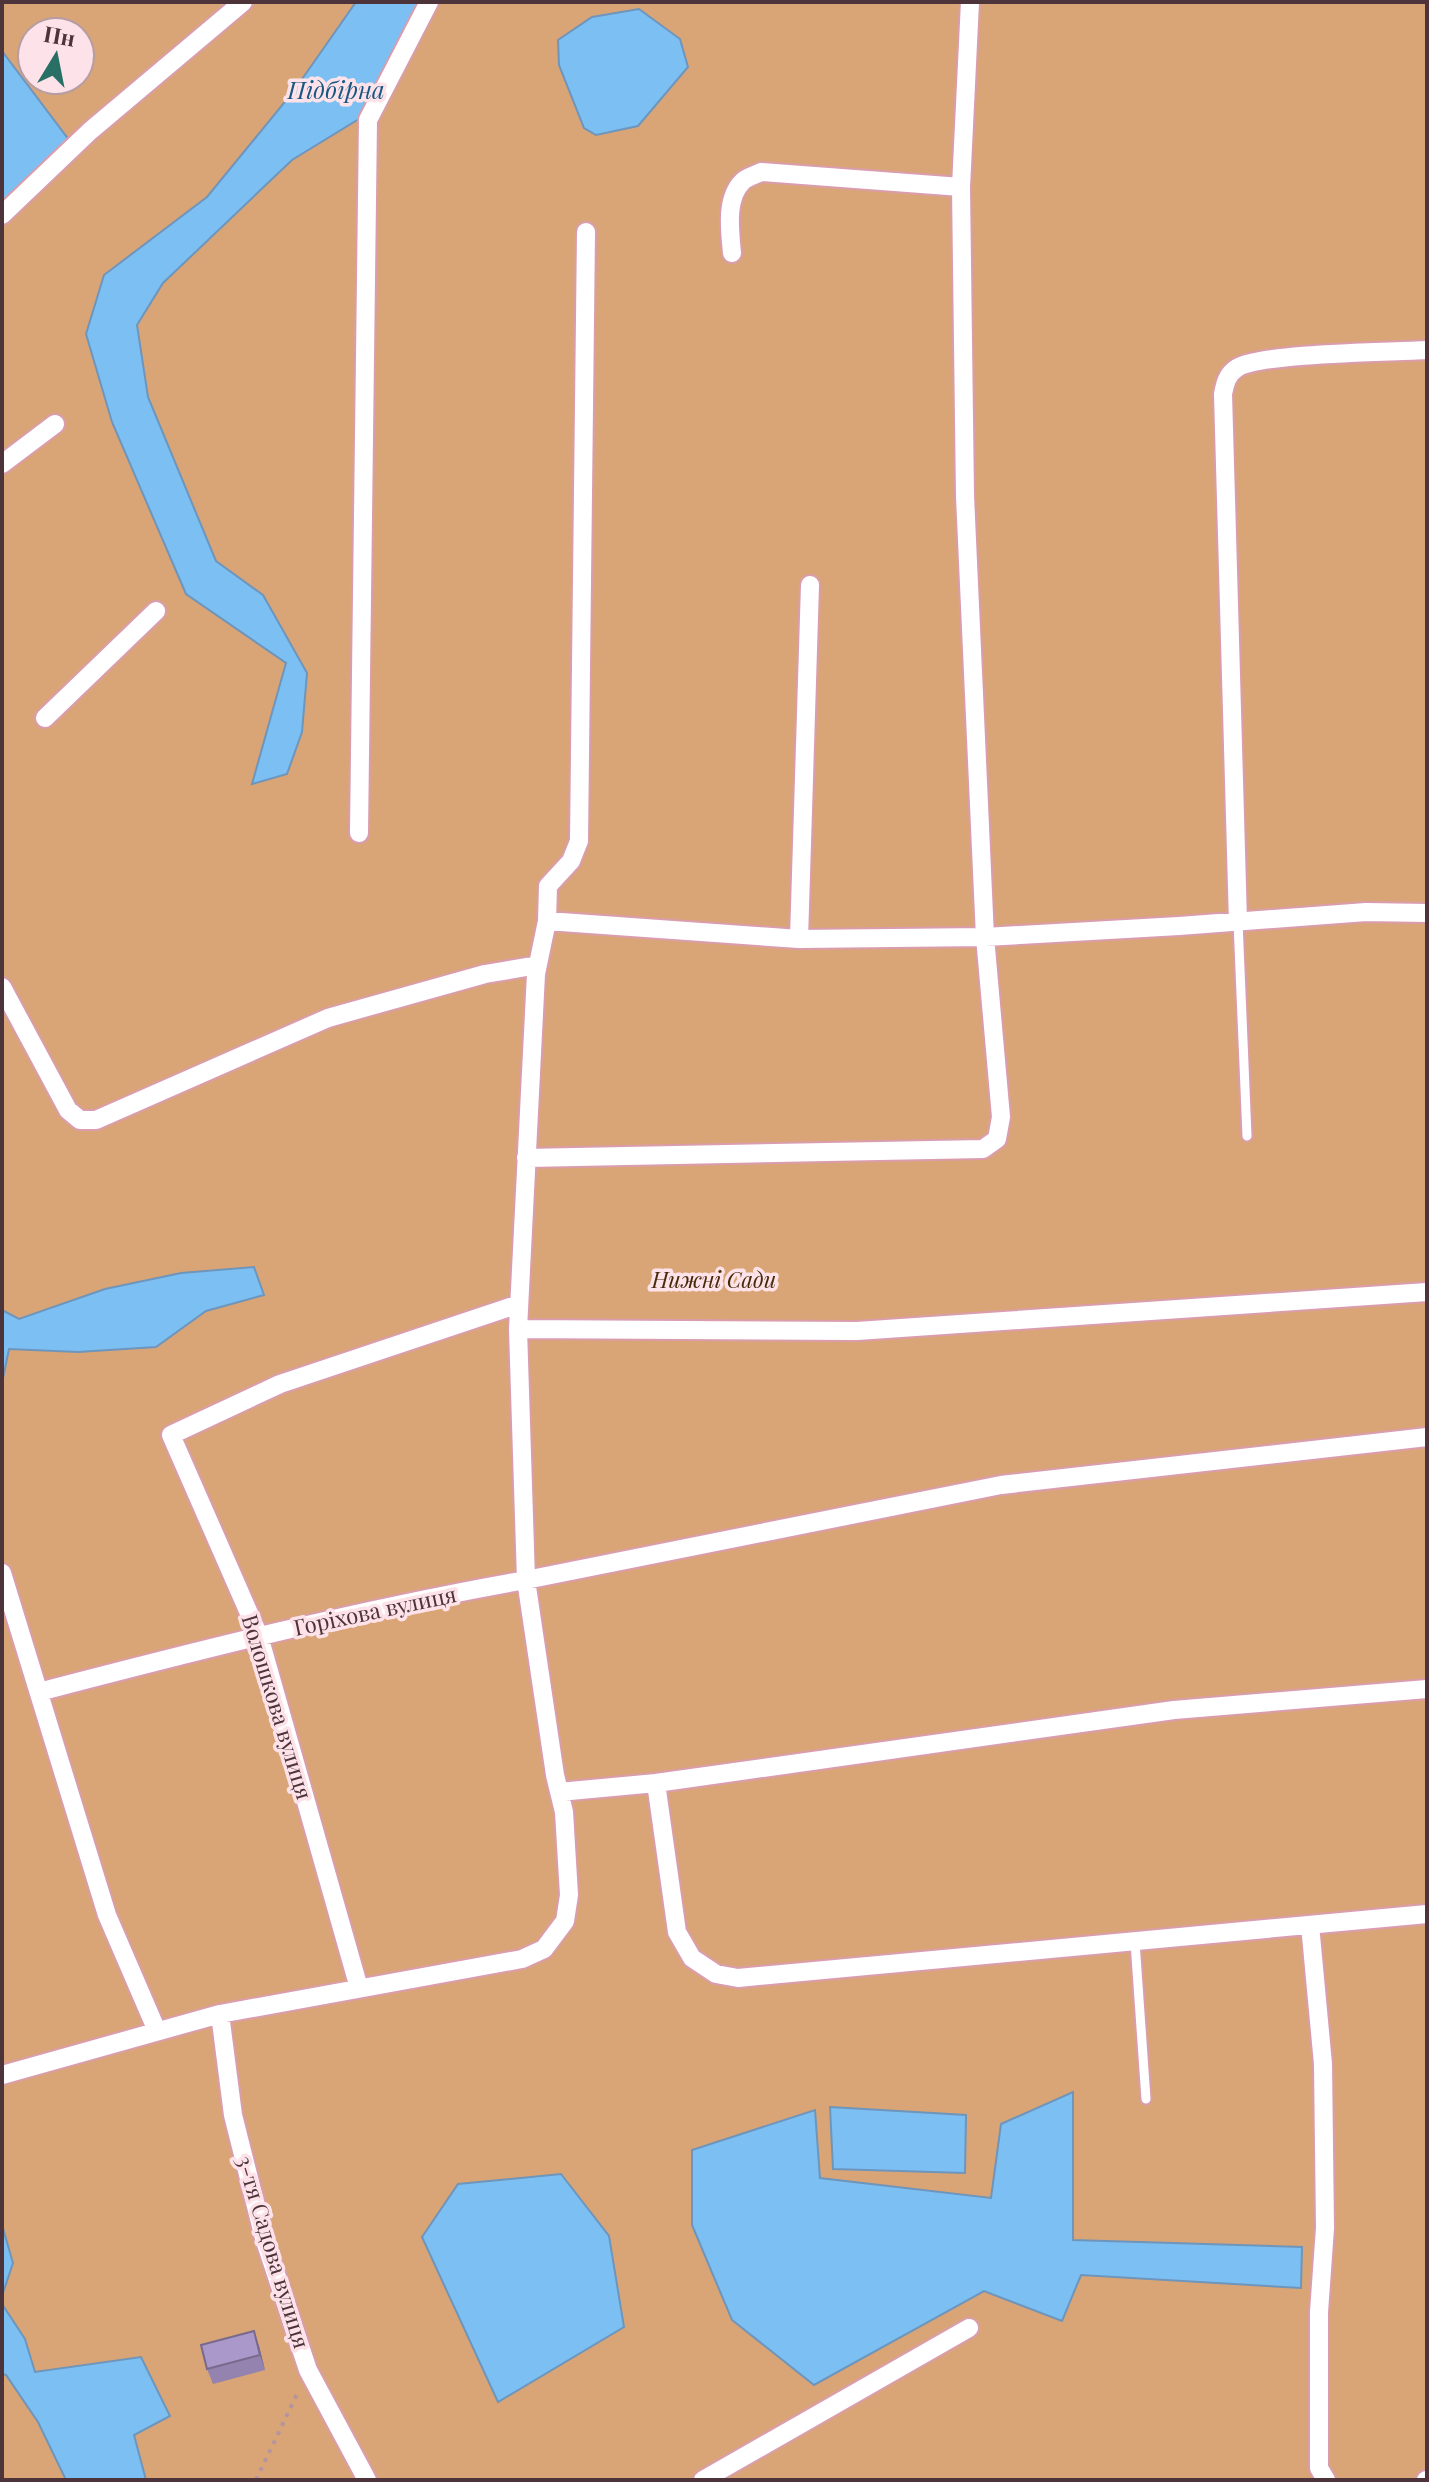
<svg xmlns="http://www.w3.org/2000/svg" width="1429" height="2482" viewBox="0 0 1429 2482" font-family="'Playfair Display',serif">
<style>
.green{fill:#daa576;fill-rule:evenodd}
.water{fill:#7cbff2;stroke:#6e95bb;stroke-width:2}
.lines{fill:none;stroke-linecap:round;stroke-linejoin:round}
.lane-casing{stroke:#da9dad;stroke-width:13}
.street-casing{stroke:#da9dad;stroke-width:22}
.path{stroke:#b5959d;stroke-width:4;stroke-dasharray:4 6;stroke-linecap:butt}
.lane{stroke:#fff;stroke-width:9}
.street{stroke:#fff;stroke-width:18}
.wall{fill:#9383ae}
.shaded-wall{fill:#786a8d}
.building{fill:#ab98ca;stroke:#786a8d;stroke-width:2}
.labels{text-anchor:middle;stroke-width:7;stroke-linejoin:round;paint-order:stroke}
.park-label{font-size:22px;font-style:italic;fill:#47290a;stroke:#fde3e9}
.street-label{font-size:22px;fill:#4c343a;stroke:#fde3e9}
.water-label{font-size:24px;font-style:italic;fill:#175781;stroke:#fde3e9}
</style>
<rect width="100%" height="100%" fill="#f8d2db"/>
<path class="green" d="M2,2H1427V2480H2ZM32,32H80V80H32Z"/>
<path class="water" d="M356,2H422L362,117L292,160L163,283L137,325L148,397L216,561L263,595L307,673L302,732L287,774L252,784L286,663L186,594L112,422L86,334L104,275L207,197L293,92Z
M639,9L680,39L688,67L638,126L596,135L584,128L559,65L558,40L592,17Z
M2,51L72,144L2,211Z
M254,1267L264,1295L206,1311L156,1347L78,1352L9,1349L2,1383V1310L19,1319L105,1289L181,1273Z
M1073,2092V2240L1302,2247L1301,2288L1081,2275L1062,2321L984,2291L814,2385L732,2320L692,2225V2150L815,2110L820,2178L991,2198L1001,2124Z
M830,2107L966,2115L965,2173L833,2169Z
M561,2174L609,2236L624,2327L498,2402L422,2237L458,2184Z
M2,2225L13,2263L2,2296Z
M2,2304L25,2339L35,2372L141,2357L170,2416L134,2435L146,2480H66L38,2422L6,2375L2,2374Z"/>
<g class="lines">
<defs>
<path id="lane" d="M1238,922L1247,1136
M1135,1942L1146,2099"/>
<path id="street" d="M2,215L90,131L243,2
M732,253C730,231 725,198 743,181C747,177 755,175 761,172L961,187
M2,464L55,424
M45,718L156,611
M359,833L368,120L429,2
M547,921L799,939L985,937L1179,926L1366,912L1427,913
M1238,922L1223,394C1225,384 1227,374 1237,368C1259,353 1392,352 1427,350
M799,939L810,585
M2,987L68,1110L80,1120H96L328,1018L485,974L538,965
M526,1158L983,1149L997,1139L1001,1117L985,937L965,496L961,187L970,2
M518,1329L857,1331L1427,1292
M2,1573L107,1915L157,2031
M39,1692C200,1650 361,1609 526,1580L1001,1485L1427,1437
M656,1783L677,1932L692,1958L716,1974L738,1978L1427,1914
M559,1792L656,1783L1174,1710L1427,1689
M1310,1925L1323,2064L1325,2228L1319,2312V2468L1326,2480
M359,1988L259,1636L171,1435L280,1384L519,1304
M220,2014L233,2115L264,2238L308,2370L367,2480
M2,2075L220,2014L522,1959L544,1949L565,1921L569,1895L564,1812L555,1775L526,1580L518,1329L536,974L547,921L548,886L571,861L579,841L586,232
M703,2480L969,2328
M1426,2480H1427"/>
</defs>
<use href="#lane" class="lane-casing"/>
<use href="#street" class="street-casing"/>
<path class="path" d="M256,2480L297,2394"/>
<use href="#lane" class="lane"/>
<use href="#street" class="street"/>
</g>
<path class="wall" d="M259,2346L265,2370L213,2384L207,2369Z"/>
<path class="shaded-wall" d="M254,2331L259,2346L265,2370L260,2355Z"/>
<path class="building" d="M254,2331L260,2355L207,2369L201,2345Z"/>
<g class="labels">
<g class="park-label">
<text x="714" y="1288">Нижні Сади</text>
</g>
<g class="street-label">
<text transform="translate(375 1611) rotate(-12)" y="8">Горіхова вулиця</text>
<text transform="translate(277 1707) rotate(73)" y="8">Волошкова вулиця</text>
<text transform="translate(273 2252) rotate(73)" y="8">3-тя Садова вулиця</text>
</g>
<g class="water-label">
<text x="336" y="99">Підбірна</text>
</g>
</g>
<rect width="1429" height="2482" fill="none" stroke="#4c343a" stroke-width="8"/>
<g transform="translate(56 56) rotate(10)"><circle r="38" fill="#fde3e9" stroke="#b69da3" stroke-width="2"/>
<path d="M0-6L14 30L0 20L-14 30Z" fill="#286f65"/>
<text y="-12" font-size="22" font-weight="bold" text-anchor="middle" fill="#4c343a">Пн</text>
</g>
</svg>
